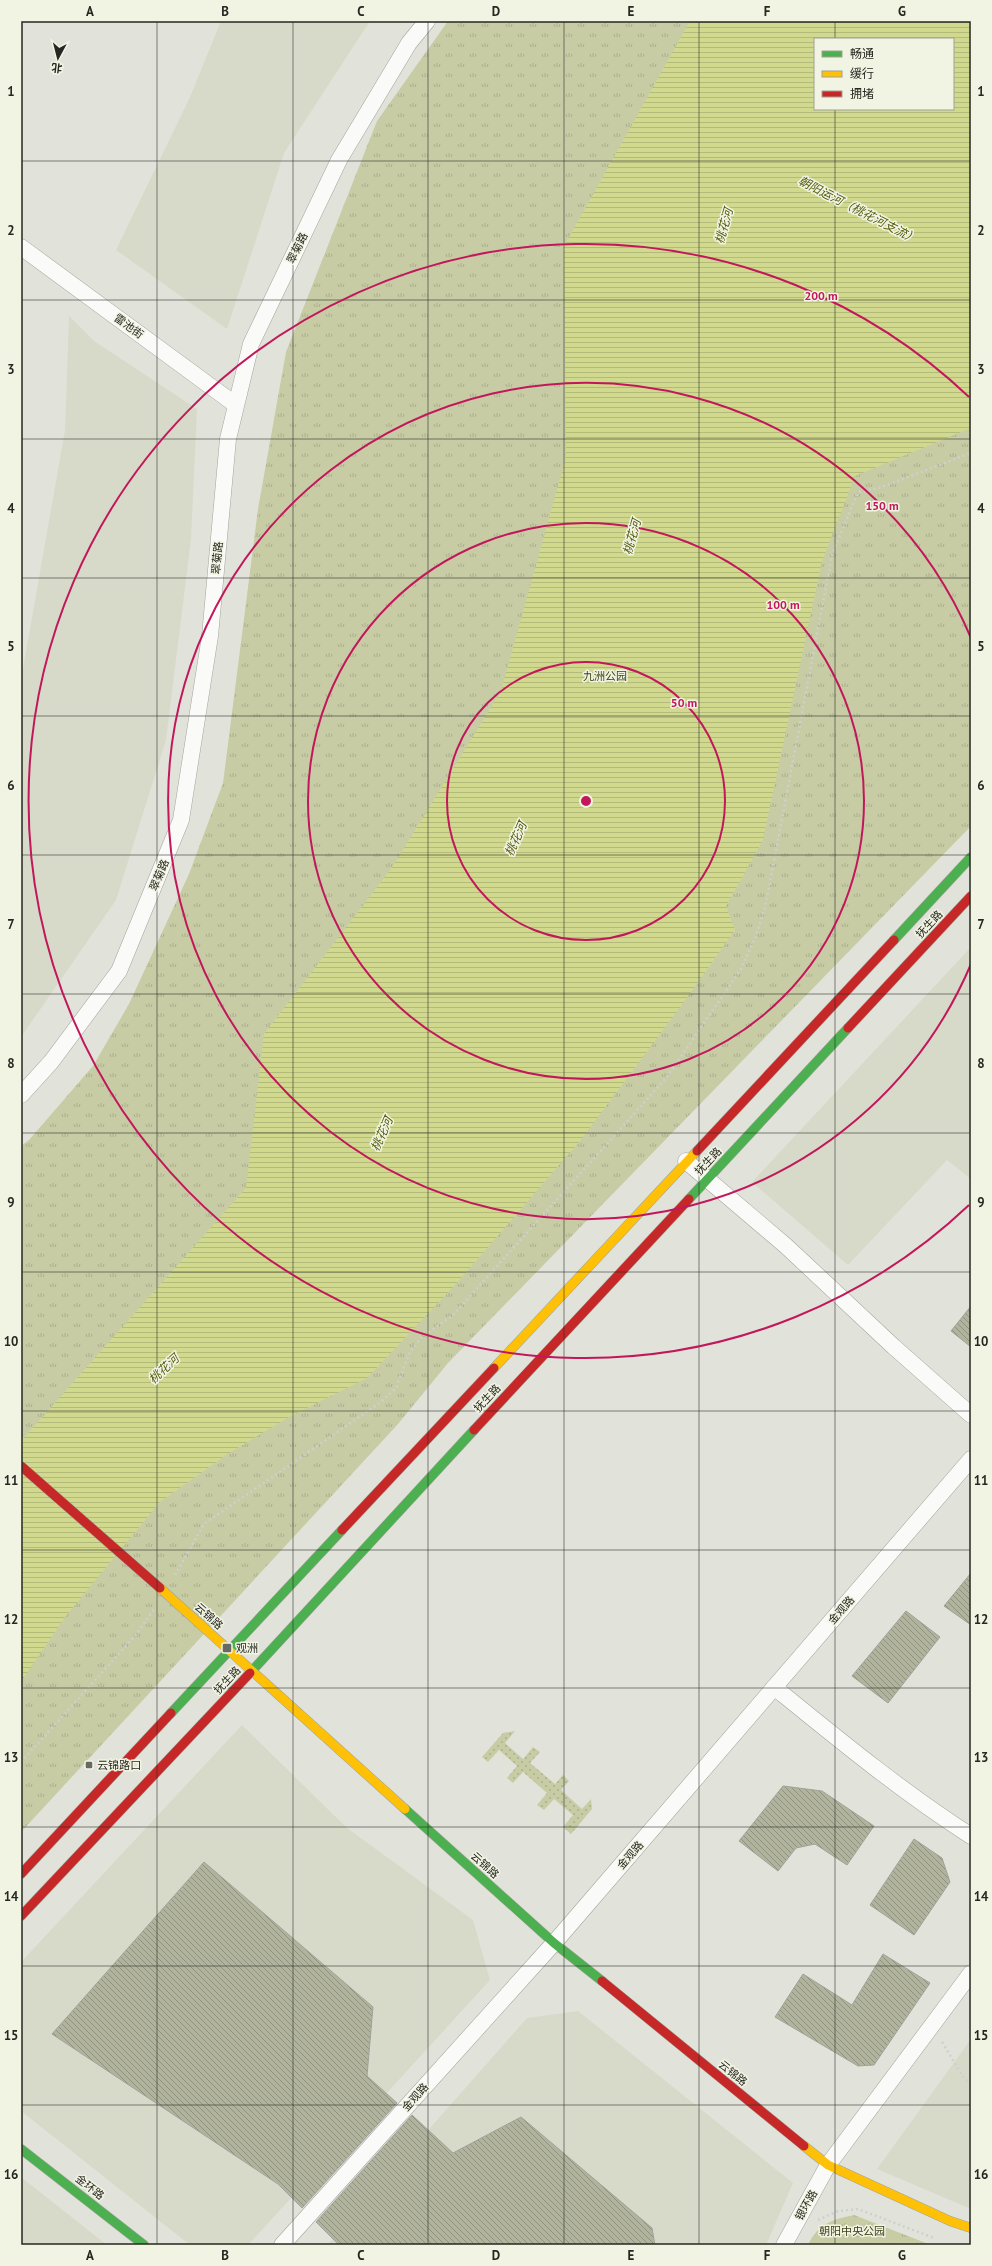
<svg xmlns="http://www.w3.org/2000/svg" width="992" height="2266" viewBox="0 0 992 2266" font-family="'PT Sans','Noto Sans SC',sans-serif">
<style>
.built{fill:#d7dac9}
.grass{fill:url(#grass-dots)}
.park{fill:url(#park-tufts);fill-rule:evenodd}
.water{fill:url(#water-rules);fill-rule:evenodd}
.building{fill:url(#building-back-hatch);stroke:#a1a29b}
.lines{fill:none;stroke-linecap:round;stroke-linejoin:round}
.street-casing{stroke:#a2a39c;stroke-width:17}
.fast-casing{stroke:#a2a39c;stroke-width:10}
.slow-casing{stroke:#a2a39c;stroke-width:10}
.jam-casing{stroke:#a2a39c;stroke-width:10}
.path{stroke:#cfd0cd;stroke-width:2.5;stroke-dasharray:2 3;stroke-linecap:butt}
.street{stroke:#fafbf9;stroke-width:16}
.fast{stroke:#4caf50;stroke-width:9}
.slow{stroke:#ffc107;stroke-width:9}
.jam{stroke:#c62828;stroke-width:9}
.grid{fill:none;stroke:#262721;stroke-width:1;stroke-opacity:0.55}
.ring{fill:none;stroke:#c2185b;stroke-width:2}
.poi-dot{fill:#676962;stroke:#f1f4e3;stroke-width:1.5}
.labels{text-anchor:middle;stroke-width:3;stroke-linejoin:round;paint-order:stroke}
.street-label{font-size:11px;fill:#262721;stroke:#f1f4e3}
.park-label{font-size:11px;fill:#3d4116;stroke:#f1f4e3}
.poi-label{font-size:11px;fill:#262721;stroke:#f1f4e3;text-anchor:start}
.water-label{font-size:12px;font-style:italic;fill:#555b0e;stroke:#f1f4e3}
.centre{fill:#c2185b;stroke:#f1f4e3;stroke-width:2}
.ring-label{font-size:12px;text-anchor:middle;font-weight:bold;fill:#c2185b;stroke:#f1f4e3;stroke-width:3;stroke-linejoin:round;paint-order:stroke}
.neatline{fill:none;stroke:#262721;stroke-width:1.5}
.grid-label{font-size:13px;text-anchor:middle;font-weight:bold;fill:#262721}
</style>
<defs>
<pattern id="grass-dots" width="8" height="8" patternUnits="userSpaceOnUse"><rect width="8" height="8" fill="#c7cca4"/><path d="M2 2h.1M6 6h.1" fill="none" stroke="#abaf8d" stroke-width="1.8" stroke-linecap="round"/></pattern>
<pattern id="park-tufts" width="24" height="20" patternUnits="userSpaceOnUse"><rect width="24" height="20" fill="#c7cca4"/><path d="M3 7l-1-3M5 7V3M7 7l1-3M15 17l-1-3M17 17v-4M19 17l1-3" fill="none" stroke="#abaf8d"/></pattern>
<pattern id="water-rules" width="6" height="5" patternUnits="userSpaceOnUse"><rect width="6" height="5" fill="#d1d98e"/><path d="M0 2.5h6" fill="none" stroke="#b3ba7a"/></pattern>
<pattern id="building-back-hatch" width="6" height="6" patternUnits="userSpaceOnUse"><rect width="6" height="6" fill="#b1b49c"/><path d="M-1 5l2 2M0 0l6 6M5-1l2 2" fill="none" stroke="#90927f"/></pattern>
</defs>
<rect width="100%" height="100%" fill="#e1e3da"/>
<path class="built" d="M221,21H370L284,153L227,329L116,250L190,97Z
M69,316L94,341L197,409L191,539L166,740L116,900L21,1037V680L65,430Z
M971,947V1179L947,1160L848,1265L752,1182Z
M242,1725L347,1828L473,1920L490,1980L248,2245H190L21,2111V1962Z
M578,2011L793,2183L766,2245H327L527,2018Z
M971,2039V2209L877,2169Z
M21,2177L107,2245H21Z"/>
<path class="grass" d="M515,1731L505,1743L523,1759L533,1747L540,1752L530,1763L555,1784L563,1775L569,1781L561,1790L582,1809L591,1799L592,1809L571,1834L563,1827L573,1815L554,1799L544,1810L537,1805L547,1793L523,1772L513,1783L507,1778L517,1766L499,1750L488,1762L482,1757L503,1733Z"/>
<path class="park" d="M448,21H971V826L448,1363L398,1424L21,1832V1146L29,1140L93,1066L129,1004L189,874L223,783L258,509L286,352L377,121ZM815,39H953V109H815Z
M854,2215L931,2245H808C819,2223 831,2220 854,2215Z"/>
<path class="water" d="M690,21H971V428L855,476L822,561L763,840L726,906L735,930L681,1006L580,1141L455,1285L367,1378L289,1417L226,1455L160,1502L65,1617L21,1682V1441L246,1188L264,1034L391,869L501,691L566,457L564,246ZM815,39H953V109H815Z"/>
<path class="building" d="M971,1306V1347L951,1331Z
M971,1573V1625L944,1606Z
M906,1611L940,1637L888,1703L852,1676Z
M783,1786L822,1791L874,1826L847,1865L815,1844L796,1848L778,1871L739,1841Z
M914,1839L942,1858L950,1882L914,1935L870,1905Z
M204,1862L373,2007L367,2076L397,2103L302,2208L278,2184L52,2034Z
M883,1954L930,1983L874,2065L858,2066L775,2017L803,1974L852,2005Z
M412,2115L453,2153L521,2117L652,2228L655,2245H339L316,2222Z"/>
<g class="lines">
<defs>
<path id="street" d="M21,247L236,405
M21,1095L51,1062L119,971L181,820L210,636L228,439L251,344L339,160L409,43L427,21
M686,1161L786,1246L894,1347L971,1415
M774,1687C838,1739 901,1791 971,1836
M282,2245L554,1943L971,1459
M784,2245L828,2165L971,1973"/>
<path id="fast" d="M894,940L971,857
M689,1199L848,1028
M250,1673L474,1430
M171,1713L342,1530
M405,1809L554,1943L602,1981
M21,2149L144,2245"/>
<path id="slow" d="M494,1368L697,1151
M160,1588L405,1809
M804,2146L828,2165L950,2221L971,2228"/>
<path id="jam" d="M848,1028L971,896
M697,1151L894,940
M474,1430L689,1199
M21,1466L160,1588
M342,1530L494,1368
M21,1874L171,1713
M21,1916L250,1673
M602,1981L804,2146"/>
</defs>
<use href="#street" class="street-casing"/>
<use href="#fast" class="fast-casing"/>
<use href="#slow" class="slow-casing"/>
<use href="#jam" class="jam-casing"/>
<path class="path" d="M175,1575L204,1524L381,1402L396,1388L410,1352L422,1337L453,1315L667,1077L741,969L756,936L766,903L832,555L858,492L879,488L971,453
M21,1762L135,1636L155,1608
M942,2042L965,2080L971,2083
M818,2220L838,2211L858,2209L934,2238"/>
<use href="#street" class="street"/>
<use href="#fast" class="fast"/>
<use href="#slow" class="slow"/>
<use href="#jam" class="jam"/>
</g>
<path class="grid" d="M157,21V2245M293,21V2245M428,21V2245M564,21V2245M699,21V2245M835,21V39M835,109V2245M21,161H971M21,300H971M21,439H971M21,578H971M21,716H971M21,855H971M21,994H971M21,1133H971M21,1272H971M21,1411H971M21,1550H971M21,1688H971M21,1827H971M21,1966H971M21,2105H971"/>
<g class="ring">
<circle cx="586" cy="801" r="139"/>
<circle cx="586" cy="801" r="278"/>
<path d="M971 964A418 418 0 1 1 971 638"/>
<path d="M969 1205A557 557 0 1 1 969 397"/>
</g>
<g class="poi-dot">
<rect x="222" y="1643" width="10" height="10" rx="2"/>
<rect x="85" y="1761" width="8" height="8" rx="2"/>
</g>
<g class="labels">
<g class="street-label">
<text transform="translate(297 248) rotate(-64)" y="4">翠菊路</text>
<text transform="translate(129 326) rotate(36)" y="4">雷池街</text>
<text transform="translate(217 558) rotate(-85)" y="4">翠菊路</text>
<text transform="translate(159 875) rotate(-67)" y="4">翠菊路</text>
<text transform="translate(929 924) rotate(-47)" y="4">抚生路</text>
<text transform="translate(708 1161) rotate(-47)" y="4">抚生路</text>
<text transform="translate(487 1398) rotate(-47)" y="4">抚生路</text>
<text transform="translate(841 1610) rotate(-49)" y="4">金观路</text>
<text transform="translate(209 1616) rotate(42)" y="4">云锦路</text>
<text transform="translate(227 1680) rotate(-47)" y="4">抚生路</text>
<text transform="translate(630 1855) rotate(-49)" y="4">金观路</text>
<text transform="translate(485 1865) rotate(42)" y="4">云锦路</text>
<text transform="translate(733 2073) rotate(39)" y="4">云锦路</text>
<text transform="translate(415 2097) rotate(-48)" y="4">金观路</text>
<text transform="translate(90 2187) rotate(38)" y="4">金环路</text>
<text transform="translate(806 2205) rotate(-61)" y="4">银环路</text>
</g>
<g class="park-label">
<text x="605" y="680">九洲公园</text>
<text x="852" y="2235">朝阳中央公园</text>
</g>
<g class="poi-label">
<text x="236" y="1652">观洲</text>
<text x="97" y="1769">云锦路口</text>
</g>
<g class="water-label">
<text transform="translate(858 210) rotate(27)" y="4">朝阳运河（桃花河支流）</text>
<text transform="translate(724 226) rotate(-74)" y="4">桃花河</text>
<text transform="translate(632 537) rotate(-74)" y="4">桃花河</text>
<text transform="translate(516 839) rotate(-66)" y="4">桃花河</text>
<text transform="translate(382 1134) rotate(-66)" y="4">桃花河</text>
<text transform="translate(164 1369) rotate(-43)" y="4">桃花河</text>
</g>
</g>
<circle cx="586" cy="801" r="6" class="centre"/>
<g class="ring-label">
<text x="821" y="300">200 m</text>
<text x="882" y="510">150 m</text>
<text x="783" y="609">100 m</text>
<text x="684" y="707">50 m</text>
</g>
<rect width="992" height="2266" fill="none" stroke="#f1f4e3" stroke-width="44"/>
<rect x="814" y="38" width="140" height="72" fill="#f1f4e3" stroke="#a0a295"/>
<rect x="822" y="51" width="20" height="6" fill="#4caf50" stroke="#a0a295"/>
<text x="850" y="58" font-size="12" fill="#262721">畅通</text>
<rect x="822" y="71" width="20" height="6" fill="#ffc107" stroke="#a0a295"/>
<text x="850" y="78" font-size="12" fill="#262721">缓行</text>
<rect x="822" y="91" width="20" height="6" fill="#c62828" stroke="#a0a295"/>
<text x="850" y="98" font-size="12" fill="#262721">拥堵</text>
<g transform="translate(58 58) rotate(187)" stroke="#f1f4e3" stroke-width="3" paint-order="stroke">
<path d="M0-3L7 15L0 10L-7 15Z" fill="#262721"/>
<text y="-6" font-size="11" font-weight="bold" text-anchor="middle" fill="#262721">北</text>
</g>
<rect x="22" y="22" width="948" height="2222" class="neatline"/>
<g class="grid-label">
<text x="90" y="16">A</text>
<text x="225" y="16">B</text>
<text x="361" y="16">C</text>
<text x="496" y="16">D</text>
<text x="631" y="16">E</text>
<text x="767" y="16">F</text>
<text x="902" y="16">G</text>
<text x="11" y="96">1</text>
<text x="981" y="96">1</text>
<text x="11" y="235">2</text>
<text x="981" y="235">2</text>
<text x="11" y="374">3</text>
<text x="981" y="374">3</text>
<text x="11" y="513">4</text>
<text x="981" y="513">4</text>
<text x="11" y="651">5</text>
<text x="981" y="651">5</text>
<text x="11" y="790">6</text>
<text x="981" y="790">6</text>
<text x="11" y="929">7</text>
<text x="981" y="929">7</text>
<text x="11" y="1068">8</text>
<text x="981" y="1068">8</text>
<text x="11" y="1207">9</text>
<text x="981" y="1207">9</text>
<text x="11" y="1346">10</text>
<text x="981" y="1346">10</text>
<text x="11" y="1485">11</text>
<text x="981" y="1485">11</text>
<text x="11" y="1624">12</text>
<text x="981" y="1624">12</text>
<text x="11" y="1762">13</text>
<text x="981" y="1762">13</text>
<text x="11" y="1901">14</text>
<text x="981" y="1901">14</text>
<text x="11" y="2040">15</text>
<text x="981" y="2040">15</text>
<text x="11" y="2179">16</text>
<text x="981" y="2179">16</text>
<text x="90" y="2260">A</text>
<text x="225" y="2260">B</text>
<text x="361" y="2260">C</text>
<text x="496" y="2260">D</text>
<text x="631" y="2260">E</text>
<text x="767" y="2260">F</text>
<text x="902" y="2260">G</text>
</g>
</svg>
